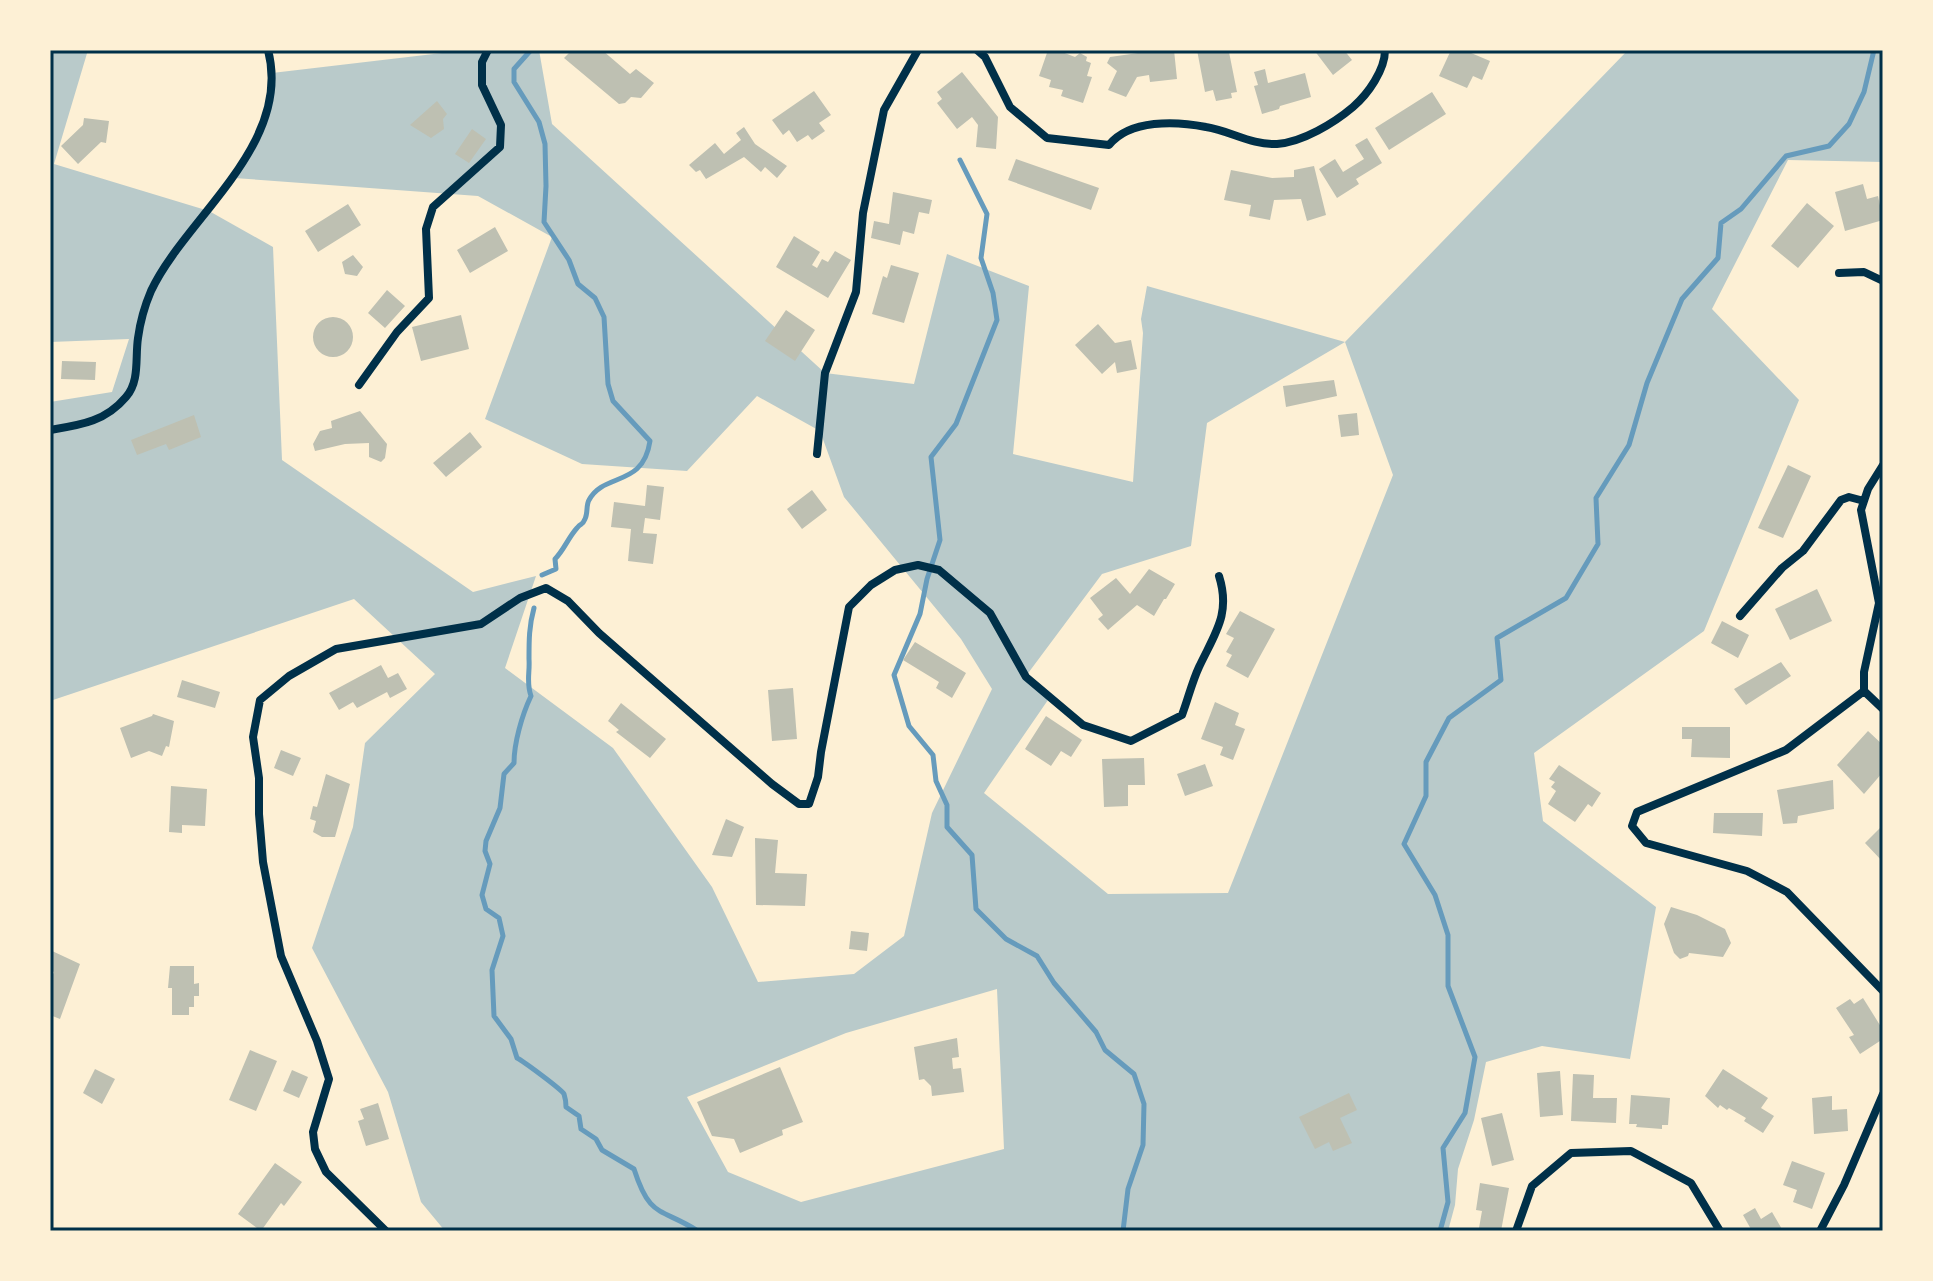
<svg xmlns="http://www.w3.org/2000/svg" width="1933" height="1281" viewBox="0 0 1933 1281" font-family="'PT Sans',sans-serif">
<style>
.green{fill:#b9caca;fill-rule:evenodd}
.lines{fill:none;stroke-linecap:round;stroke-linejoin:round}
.stream{stroke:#669bbc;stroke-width:5}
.building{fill:#bec0b2}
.minor{stroke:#003049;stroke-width:8}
.neatline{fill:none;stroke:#003049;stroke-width:3}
</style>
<rect width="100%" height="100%" fill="#fdf0d5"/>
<path class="green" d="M50,50H88L54,164L209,211L273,247L282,460L473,592L536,576L505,668L613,748L712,887L758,982L854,974L904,936L932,813L992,689L961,639L844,497L820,431L757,396L687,471L582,464L485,419L552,237L478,196L234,178L267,108L272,73L442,53L443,50H539L552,124L825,373L914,384L947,254L1029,286L1013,454L1133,482L1143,333L1141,319L1147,286L1345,342L1628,50H1883V162L1788,160L1712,309L1799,400L1704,631L1534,753L1543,821L1656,907L1630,1059L1542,1046L1486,1062L1474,1120L1458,1169L1455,1205L1448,1231H445L421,1202L388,1092L312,948L353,827L365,743L435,674L354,599L50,701V402L112,392L129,339L50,342ZM1345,342L1393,475L1228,893L1108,894L984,793L1050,697L1026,676L1102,574L1191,546L1207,423ZM997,989L1004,1149L801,1202L728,1172L687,1097L846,1033Z"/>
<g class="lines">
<path class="stream" d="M531,50L514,69V82L539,122L545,144L546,186L544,222L569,260L578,284L595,298L604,317L608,384L613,401L650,441C643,488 604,472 589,500C586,505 588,513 585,519C582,526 582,522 577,528C568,538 564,550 555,559L556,569L542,575
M960,160L987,214L981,258L993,293L997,320L956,424L931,457L940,540L927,579L920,614L894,675L909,726L933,755L936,781L947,805V827L972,855L976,909L1006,939L1037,956L1054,983L1096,1032L1105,1050L1134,1074L1144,1104L1143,1145L1128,1189L1123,1231
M534,608C529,626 529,640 529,659C530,673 526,682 531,696C522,715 514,743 514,763L504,774L500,808L486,841L485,851L490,864L482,895L486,909L499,918L503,936L492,970L494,1016L511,1039L517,1058C523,1061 561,1089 564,1094C565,1097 566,1104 566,1107L579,1116L581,1129L596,1139L602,1150L634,1169C650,1219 660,1207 698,1231
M1440,1231L1448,1202L1443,1148L1465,1113L1475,1057L1448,986V935L1435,895L1404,844L1426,796V762L1449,718L1501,680L1497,638L1566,598L1598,544L1596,498L1629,445L1647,383L1682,299L1718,258L1721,223L1741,209L1786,156L1829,146L1849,124L1864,92L1874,50"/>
</g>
<path class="building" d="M572,50H602L630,74L636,69L654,83L641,98L631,97L625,103L619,104L564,58Z
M1048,50H1057L1075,57L1080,53L1087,57L1086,61L1091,63L1087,76L1092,77L1083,103L1061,96L1063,90L1049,87L1051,80L1039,76Z
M1159,50H1174L1177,79L1150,82L1149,75L1137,77L1126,97L1108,90L1117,71L1107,63L1110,57Z
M1197,50H1219L1220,53L1229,52L1237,92L1231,93L1232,98L1216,101L1213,90L1205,92Z
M1314,50H1344L1352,60L1333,75Z
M1451,50H1464L1490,61L1482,80L1473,76L1467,88L1439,76Z
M1265,69L1268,83L1305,73L1311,97L1280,106L1279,109L1262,114L1254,86L1258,85L1254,72Z
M962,72L998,117L996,149L976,147L978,125L972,117L957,129L937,103L942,99L937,92Z
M814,91L831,115L819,123L825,131L812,140L808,135L797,142L789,130L783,135L772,120Z
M1432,92L1446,114L1389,150L1375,128Z
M437,101L447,114L443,119L444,129L431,138L410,125Z
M84,118L109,121L106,143L101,142L78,164L61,146L83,125Z
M744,127L755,144L787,166L777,178L765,167L761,172L744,157L706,179L700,170L696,172L689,165L715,143L724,154L741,140L736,133Z
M472,129L486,139L469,163L455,154Z
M1367,138L1382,163L1356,179L1359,184L1337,198L1319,169L1335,159L1343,172L1364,159L1355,145Z
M1016,159L1099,188L1091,210L1008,180Z
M1314,166L1326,215L1307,221L1301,199L1274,200L1270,220L1249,216L1251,205L1224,200L1231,170L1272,178L1294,177V170Z
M1863,184L1867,199L1878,196L1883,220L1845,231L1835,192Z
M893,192L932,200L929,214L919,212L914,234L903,231L900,245L871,238L874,221L889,224Z
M1807,203L1834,226L1798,268L1771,246Z
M348,204L361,225L318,252L305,231Z
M495,227L508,251L470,273L457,250Z
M794,236L820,252L812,265L817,268L822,259L828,262L835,251L851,260L828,298L776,267Z
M353,255L363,267L357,276L345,274L342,262Z
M891,265L919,273L904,323L872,314L883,276L887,278Z
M387,290L405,306L385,328L368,313Z
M786,310L815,330L795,361L765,341Z
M461,315L469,349L421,361L412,327Z
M313 337a20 20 0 1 1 40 0a20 20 0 1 1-40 0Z
M1098,324L1115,343L1131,340L1137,369L1117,373L1115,362L1102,374L1075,345Z
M62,361L96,362L95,380L61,379Z
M1334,380L1337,396L1286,407L1283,386Z
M360,411L387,444L385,458L381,462L369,457V443L345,444L315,451L313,444L320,431L332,428L331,421Z
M1357,413L1359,435L1341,437L1338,415Z
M194,415L201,437L169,450L166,444L137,455L131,440Z
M470,432L482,447L446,477L433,463Z
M1788,465L1811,476L1783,538L1758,528Z
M647,485L664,487L660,520L645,518L643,533L657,534L653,564L628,561L631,529L611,527L614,502L645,506Z
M812,490L827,510L802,529L787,509Z
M1149,569L1175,584L1166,599H1164L1154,616L1137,605L1108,630L1098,619L1103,615L1090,598L1116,578L1130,594Z
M1817,589L1832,621L1790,640L1775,609Z
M1240,611L1275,629L1248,678L1226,666L1232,655L1226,652L1234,638L1226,634Z
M1722,621L1749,635L1738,658L1711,643Z
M915,642L966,673L952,698L936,688L939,682L903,660Z
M1781,662L1791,676L1746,705L1734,689Z
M381,665L388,678L398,673L407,689L390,698L387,692L357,708L353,702L339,710L329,693Z
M182,680L220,692L215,708L177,697Z
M793,688L797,739L772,741L768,690Z
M1215,702L1239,713L1235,725L1245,729L1233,760L1220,755L1223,747L1201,739Z
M621,703L666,739L650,758L616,732L619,730L608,721Z
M153,714L174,721L169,747L166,746L162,756L149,751L131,758L120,728L152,716Z
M1046,716L1082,740L1071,757L1061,751L1051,766L1025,749Z
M1682,727H1730V758L1691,757L1692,739H1682Z
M1868,731L1883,745V772L1864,794L1837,765Z
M281,750L301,758L293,776L274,768Z
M1144,758L1145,785H1128V806L1104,807L1102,759Z
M1205,764L1213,786L1185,796L1177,774Z
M1559,765L1601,793L1592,807L1588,804L1575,822L1548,804L1556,791L1551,787L1555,782L1549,779Z
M326,774L350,784L335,837H322L313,832L316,821L310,819L313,806L317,807Z
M1833,780L1834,809L1798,816L1797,823L1783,824L1777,790Z
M171,786L207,789L205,826L182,825V833L169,832Z
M1714,813H1763L1762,836L1713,833Z
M726,819L744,827L732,857L712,855Z
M1883,825V862L1865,843Z
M755,838L778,840L775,873L807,874L805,906L756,905Z
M1671,907L1697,915L1725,929L1731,943L1723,957L1689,953L1688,956L1680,959L1674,953L1664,924Z
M851,931L869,933L867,951L849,949Z
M50,950L80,964L60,1019L50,1015V981L54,972L50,970Z
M170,966H194V984L199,983V996H194V1007H189V1015H172V988H168Z
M1863,998L1883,1030V1039L1860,1054L1849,1037L1854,1035L1836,1008L1850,999L1854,1004Z
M957,1038L959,1057L952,1058L953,1069L961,1068L964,1092L932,1096L931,1086L924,1079L919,1080L914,1047Z
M250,1050L277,1061L256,1111L229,1100Z
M780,1067L803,1122L782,1130L783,1135L740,1153L734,1139L712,1136L697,1102Z
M95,1069L115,1079L102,1104L83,1093Z
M1723,1069L1768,1098L1761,1108L1774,1116L1763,1133L1744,1121L1746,1118L1729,1108L1727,1110L1720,1105L1718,1108L1705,1096Z
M292,1070L308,1077L299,1098L283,1091Z
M1560,1071L1563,1115L1540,1117L1537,1073Z
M1573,1074L1594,1075L1593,1098H1617L1616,1123L1571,1121Z
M1349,1093L1357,1110L1340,1118L1352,1143L1333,1151L1329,1142L1315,1149L1299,1117Z
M1631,1095L1670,1098L1668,1125H1662V1129L1636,1127L1637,1124H1629Z
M1832,1096V1110L1847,1109L1848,1131L1814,1134L1812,1098Z
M378,1103L389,1139L366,1146L358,1121L364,1119L360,1109Z
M1502,1113L1514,1160L1492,1166L1481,1118Z
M1792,1161L1825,1173L1812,1209L1793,1202L1797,1190L1783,1185Z
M275,1163L302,1182L284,1206L281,1203L261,1231L238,1214Z
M1480,1183L1509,1188L1501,1231L1479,1228L1482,1211L1476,1210Z
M1755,1208L1761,1219L1772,1212L1783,1231H1752L1743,1215Z"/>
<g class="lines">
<path class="minor" d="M977,50L985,57L1010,107L1047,138L1109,145C1130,119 1176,121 1206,127C1231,131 1251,145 1277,144C1303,142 1334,123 1353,107C1368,94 1385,70 1385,50
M1839,273L1864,272L1883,281
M359,385L397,332L429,298L426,229L433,207L500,147L501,125L482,85V62L488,50
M50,430C80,425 105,422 126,397C140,381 135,358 138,338C140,323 145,305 151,291C185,218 293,145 268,50
M817,454L825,373L856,292L863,213L884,110L918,50
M1883,465L1868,489L1861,510L1879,603L1864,672V691L1786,750L1637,812L1632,826L1646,843L1747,871L1787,892L1883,991
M1740,616L1782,568L1803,551L1841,500L1849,497L1864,501
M1864,691L1883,709
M386,1231L326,1172L315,1149L313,1132L329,1079L317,1041L281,956L263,862L259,814V778L253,737L260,700L289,676L336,649L481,624L520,598L546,588L568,601L599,633L772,784L799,804H809L818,777L821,752L849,607L871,585L895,570L918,565L939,570L990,613L1026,677L1083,725L1131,741L1182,715C1188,699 1192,682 1199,667C1215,633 1231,614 1219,576
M1516,1231L1532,1186L1571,1153L1631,1151L1691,1183L1720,1231
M1820,1231L1844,1185L1883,1094"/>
</g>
<rect width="1933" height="1281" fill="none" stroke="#fdf0d5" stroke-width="104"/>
<rect x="52" y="52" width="1829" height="1177" class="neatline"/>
</svg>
